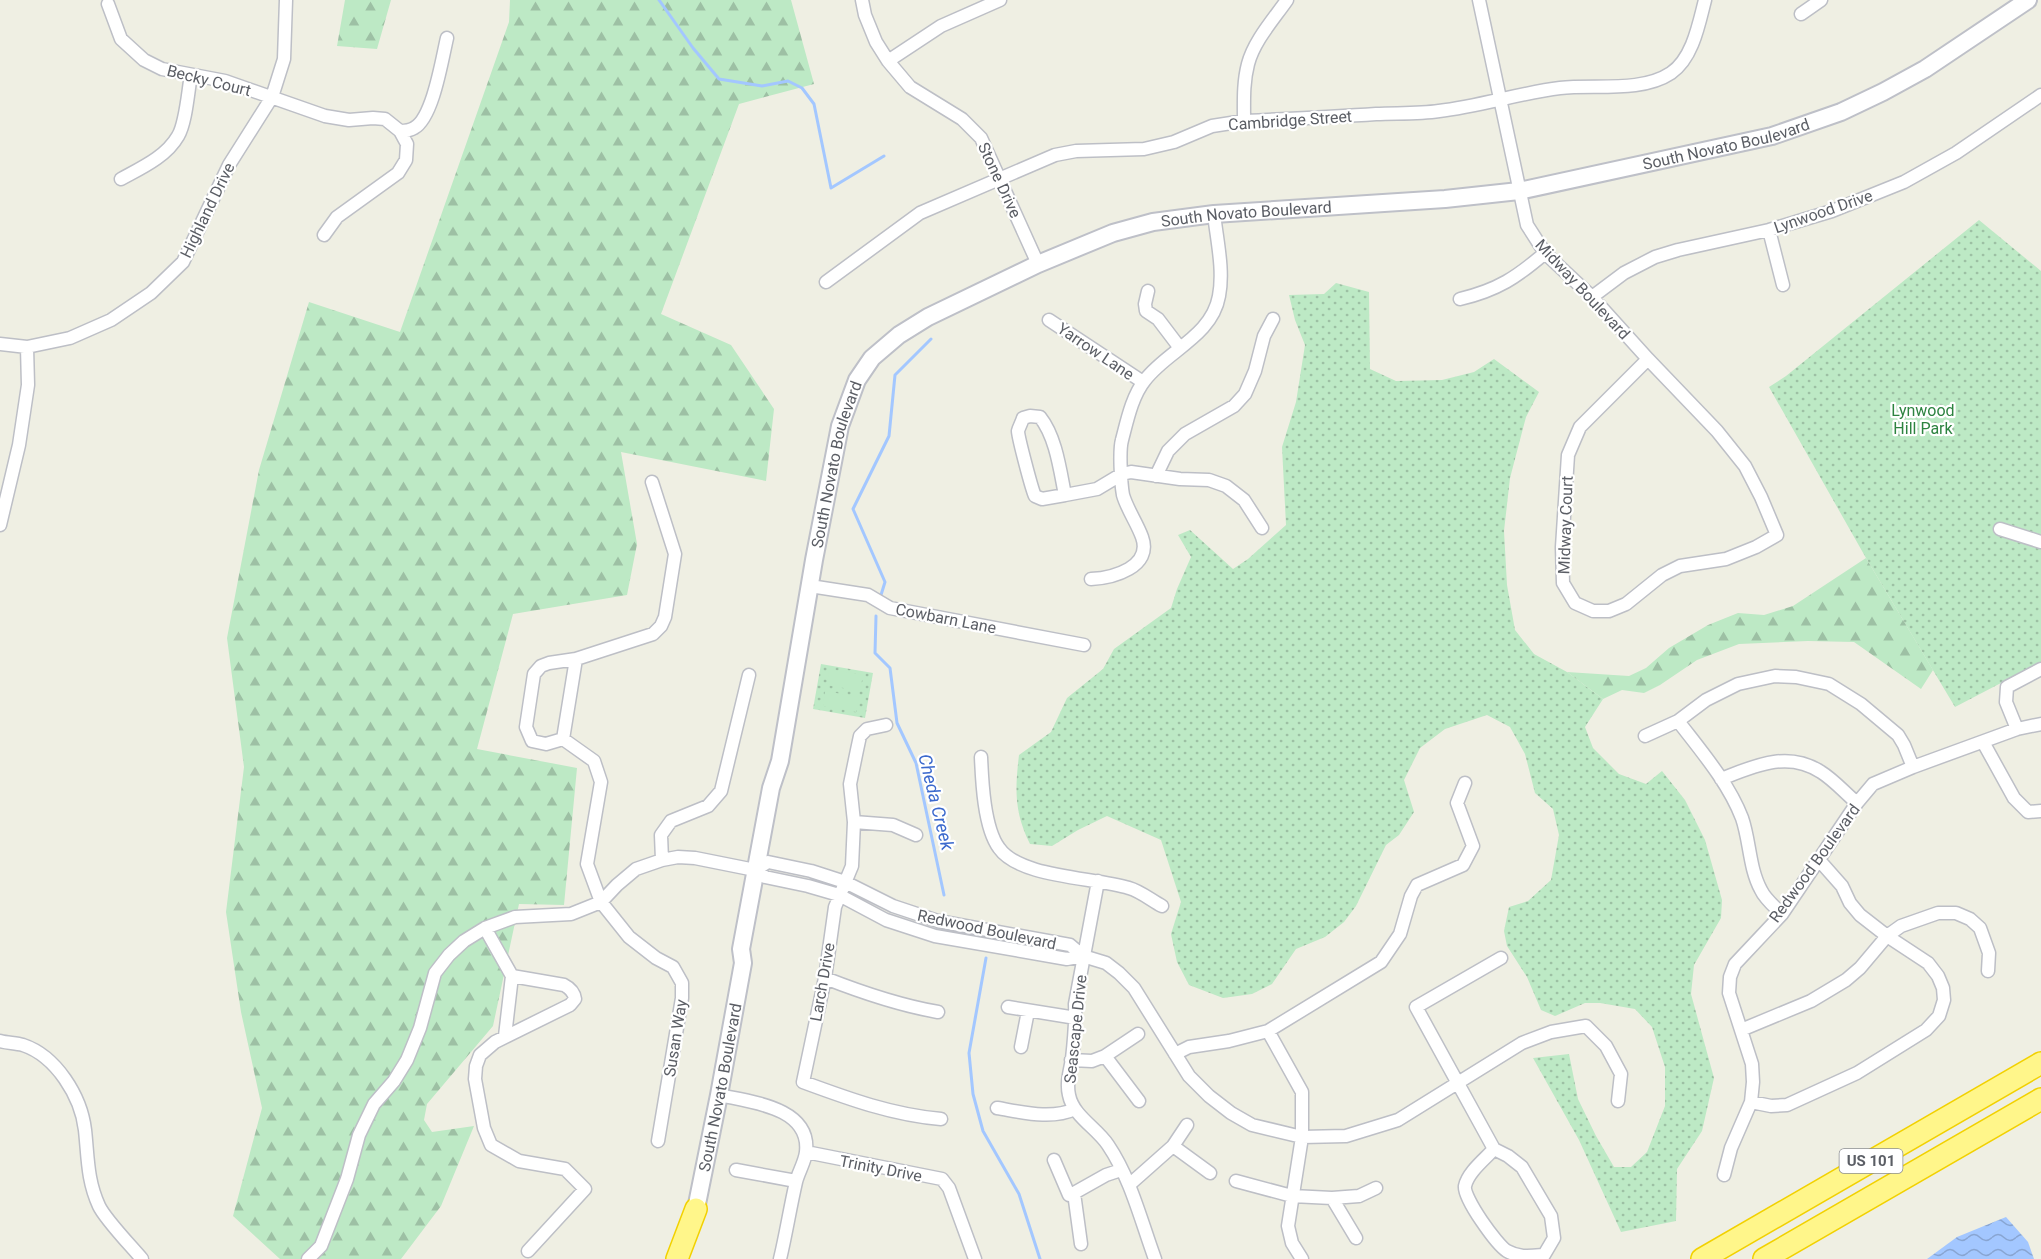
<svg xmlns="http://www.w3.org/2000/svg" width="2041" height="1259" viewBox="0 0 2041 1259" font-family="Roboto,sans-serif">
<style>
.grass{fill:url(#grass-dots)}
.forest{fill:url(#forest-firs)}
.pitch{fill:#bde9c5}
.water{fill:url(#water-waves)}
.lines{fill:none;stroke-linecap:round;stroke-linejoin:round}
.stream{stroke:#a3c7ff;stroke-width:3}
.minor-casing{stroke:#bdbfc6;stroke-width:15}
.secondary-casing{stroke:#bec0c8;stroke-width:20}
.motorway-casing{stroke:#f2d100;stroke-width:24}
.minor{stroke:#fff;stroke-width:12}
.secondary{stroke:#fff;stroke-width:16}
.motorway{stroke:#fff68a;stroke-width:21}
.labels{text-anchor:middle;stroke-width:4.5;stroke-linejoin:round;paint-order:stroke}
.shield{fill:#fff;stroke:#8c8e93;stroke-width:1.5}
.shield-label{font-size:15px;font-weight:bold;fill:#5b5e65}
.street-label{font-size:16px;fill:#5b5e65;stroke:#fff}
.park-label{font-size:16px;fill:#2d8340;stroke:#fff}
.water-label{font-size:18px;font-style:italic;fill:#3b69cd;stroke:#fff}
</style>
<defs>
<pattern id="grass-dots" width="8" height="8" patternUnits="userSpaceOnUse" patternTransform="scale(1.5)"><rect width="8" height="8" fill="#bde9c5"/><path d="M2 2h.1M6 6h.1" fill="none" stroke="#9dc0a4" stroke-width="1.8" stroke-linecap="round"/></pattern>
<pattern id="forest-firs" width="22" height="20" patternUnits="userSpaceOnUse" patternTransform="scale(1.5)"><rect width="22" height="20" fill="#bde9c5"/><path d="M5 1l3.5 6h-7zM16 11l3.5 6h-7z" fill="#9dc0a4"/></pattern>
<pattern id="water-waves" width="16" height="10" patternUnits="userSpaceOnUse" patternTransform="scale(1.5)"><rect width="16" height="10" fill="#a3c7ff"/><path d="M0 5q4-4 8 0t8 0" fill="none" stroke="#88a5d2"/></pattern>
</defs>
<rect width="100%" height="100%" fill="#efefe3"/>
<path class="grass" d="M1979,220L2041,271V662L1955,707L1866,558L1769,387L1786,376Z
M1336,283L1369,292L1370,369L1396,381L1442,380L1474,372L1494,359L1539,392L1526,417L1510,478L1504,531L1507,585L1515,630L1534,654L1567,672L1603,699L1585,727L1593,748L1619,774L1646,784L1662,771L1685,800L1705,840L1722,900L1721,918L1694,965L1691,994L1714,1078L1702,1131L1677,1169L1676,1221L1621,1232L1579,1140L1533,1058L1569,1054L1578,1099L1596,1136L1614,1167H1631L1647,1152L1665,1106V1067L1652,1027L1635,1009L1600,1003H1585L1555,1016L1541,1010L1527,977L1507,946L1504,931L1509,907L1528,901L1551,880L1559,835L1553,809L1535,793L1525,754L1510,727L1487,715L1445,729L1420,748L1404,780L1414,812L1399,835L1386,845L1356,906L1344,922L1325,937L1296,949L1272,984L1252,994L1223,998L1189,985L1177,962L1171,934L1181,902L1161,840L1107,816L1078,830L1052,846L1030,844C1014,812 1015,789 1019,755L1051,732L1067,698L1103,669L1114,649L1171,608L1177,589L1191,557L1178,535L1190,530L1233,569L1248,559L1286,525L1282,447L1296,402L1305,345L1295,320L1289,295L1324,294Z
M821,664L873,673L865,718L813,709Z"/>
<path class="forest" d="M345,0H391L377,49L337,46Z
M510,0H791L814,84L739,104L661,314L731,345L774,409L766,481L621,452L637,544L627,595L513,614L477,749L577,768L564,905L519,904L493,1026L427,1104L424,1120L432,1132L474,1126L441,1206L401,1259H280L233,1216L262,1108L241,1012L226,912L244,767L227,638L259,470L309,302L400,332L509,22Z
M1866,558L1933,670L1921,689L1854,642L1808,641L1739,644L1697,660L1660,685L1644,693L1622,690L1603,699L1567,672L1629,676L1646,668L1669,648L1708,625L1738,613L1764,615L1793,606Z"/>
<path class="pitch" d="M829,669L863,675L860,691L827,685Z
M825,691L859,697L856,712L823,706Z"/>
<path class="water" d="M2006,1217L2028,1242L2034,1259H1927L1957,1237Z"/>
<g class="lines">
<path class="stream" d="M659,0L693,48L719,79L762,86L788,81L802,88L814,104L831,188L884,156
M881,595L885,582L853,509L889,436L895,375L931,339
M876,616L875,653L890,668L897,723L916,763L944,895
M986,958L969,1053L973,1094L983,1131L1019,1194L1040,1259"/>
<defs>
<path id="minor" d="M862,0L865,15L876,42L888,61L910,87L962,119L981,138L1038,264
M1479,0L1527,225L1545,253L1592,297L1648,359L1717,431L1745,466L1761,497L1777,535L1756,547L1726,559L1680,566L1662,575L1626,604L1609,611H1593L1575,603L1563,583L1562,547L1568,455L1580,427L1648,359
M108,4L121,39L144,60L162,69L225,81L325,116L349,120L373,118L385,119L400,131L407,144L406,160L398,173L337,217L324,235
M1801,14L1821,0
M888,61L941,26L1000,0
M1244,121C1244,102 1243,83 1248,64C1254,41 1273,20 1287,0
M400,131C404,131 411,130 414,128C433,118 442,59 447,38
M121,179C141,168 166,157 178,136C186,123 188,91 191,75
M1769,230L1783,285
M826,282L920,213L1055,155L1076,151L1144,149L1174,142L1212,126L1244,121C1288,119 1332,117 1376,114C1397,113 1419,114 1439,111C1480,106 1520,93 1560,88C1594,84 1641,93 1671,73C1693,58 1699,23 1705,0
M1148,291L1145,304L1146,311L1158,319L1180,348
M1592,297L1624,273L1655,257L1678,250L1769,230L1832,211L1904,182L1956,153L2041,95
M1460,299C1498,290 1517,277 1545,253
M1049,320L1143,382
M0,344L27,347L70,338L111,320L151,293L183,262L229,165L272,97L284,59L286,0
M1030,416L1040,417C1056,437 1060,470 1065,495L1042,499L1035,496C1032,490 1018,437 1018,431C1019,427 1022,422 1023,418Z
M1156,476L1168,451L1185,434L1234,406L1245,394L1255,371L1264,336L1273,319
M652,482L675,554L665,617L661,626L653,634L576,659L563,739L594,761L601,782L587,864L601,902L629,937L656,958L673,967L682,983V998L658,1141
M1065,495L1097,489L1122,474L1131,472L1180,479L1209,480L1226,486L1244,500L1262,528
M0,525L19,445L28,385L27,347
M2000,529L2041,542
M1091,579C1113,578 1153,567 1142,537C1137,523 1127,509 1123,495C1121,484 1119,450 1122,440C1127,421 1132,396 1145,380C1167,351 1212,336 1219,296C1224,270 1217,241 1214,214
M810,586L868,595L890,608L1084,645
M1678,721C1701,751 1728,782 1742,818C1750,841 1749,868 1761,890C1765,899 1775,907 1782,914
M886,725L867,729L860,736L857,750L850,784L854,822L852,866L835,907L825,978L803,1082C849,1099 893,1115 941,1119
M2017,729L2006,702L2007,687L2041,669
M1645,736L1678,721L1706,700L1738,684L1775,676L1796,677L1829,684L1861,704L1898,735L1904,745L1913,767
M563,739L546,744L532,741L526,727L534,674L541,666L549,663L576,659
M1983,742L2014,798L2028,812L2041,811
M981,757C982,781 984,828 999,848C1020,878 1094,877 1129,888C1140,891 1151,900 1162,906
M1721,779C1754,766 1788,750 1821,772C1834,780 1845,793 1857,803
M854,822L893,825L916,835
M662,860L661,835L671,821L708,806L721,791L749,675
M755,870L768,862L811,871L845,882L893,906L938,921L1070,945L1083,956L1106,963L1119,973L1134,988L1189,1076L1209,1096L1231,1113L1252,1125L1302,1137L1346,1136L1398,1120L1522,1043L1551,1032L1586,1026L1606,1046L1621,1074L1618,1101
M1098,881L1075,1004C1076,1023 1074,1041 1072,1059C1070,1071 1066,1083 1069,1095C1073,1116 1097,1128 1108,1145C1131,1179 1141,1221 1155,1259
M485,928L512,976L505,1036
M512,976L564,985C570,988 574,992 575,999L570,1005L495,1042L480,1055L476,1066L475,1079L484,1128L491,1145L519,1161L565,1169L585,1189L528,1251
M825,978C863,993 898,1005 938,1012
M1008,1007L1076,1018
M1741,1030L1811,1001L1846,980L1860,968L1887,936L1901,926L1938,913H1956L1970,919L1980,928L1989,953L1988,971
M1268,1031L1302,1092V1137L1288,1226L1292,1243L1302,1259
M0,1041C7,1043 16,1043 23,1045C56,1056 81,1096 85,1130C88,1157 87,1180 99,1206C105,1219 131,1246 142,1259
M1021,1047L1028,1011
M1175,1054L1189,1047L1229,1041L1268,1031L1381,962L1400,934L1411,896L1417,885L1463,865L1473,846L1457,803L1465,783
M1105,1056L1138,1034
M1071,1060L1092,1061L1105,1056L1139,1101
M719,1095C750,1102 811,1107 806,1152C805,1162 798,1173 796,1182C790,1208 786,1234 780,1259
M1751,1102L1771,1106L1787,1105L1857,1073L1926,1030L1939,1016L1944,1000L1943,988L1938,976L1928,963L1887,936L1860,915L1850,903L1842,886L1819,860
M997,1108C1022,1112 1051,1120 1075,1109
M1173,1146L1187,1125
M1494,1149C1485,1159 1468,1172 1465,1186C1463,1198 1497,1245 1507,1251C1519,1258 1531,1256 1544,1255L1554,1238L1551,1216L1522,1167L1508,1156L1494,1149L1416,1007L1501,958
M806,1152L942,1179L949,1188L975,1259
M1054,1160L1069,1195L1074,1193
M736,1170L796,1181
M1724,1175L1731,1148L1751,1102L1753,1082L1752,1064L1729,993L1730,977L1735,964L1782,914L1857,803L1873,784L1913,767L2017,729L2041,724
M1236,1181L1292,1196L1332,1198L1356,1238
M1129,1185L1173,1146L1210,1173
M1332,1198L1359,1196L1376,1188
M1081,1244L1074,1193L1106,1175L1121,1170
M308,1259L321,1246L347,1179L359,1135L374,1104L394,1081L407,1060L420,1028L435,973L449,955L464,941L485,928L515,917L571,914L601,902L617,885L636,869L662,860L678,857L695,858L755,870L765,877L808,886L839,895L886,920L935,936L1067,959L1083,956"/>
<g id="secondary">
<path id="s1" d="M696,1209L719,1095L743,963L741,949L771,788L780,761L814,560L840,426L857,380L872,358L899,335L928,317L1038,264L1113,233L1153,222L1214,214L1445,199L1519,191L1772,136L1841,112L1883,92L1925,69L2028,0"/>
</g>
<path id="motorway" d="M677,1259L696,1209
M1702,1259L2041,1063
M1764,1259L2041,1099"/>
</defs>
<use href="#minor" class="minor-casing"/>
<use href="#secondary" class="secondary-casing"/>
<use href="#motorway" class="motorway-casing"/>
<use href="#minor" class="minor"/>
<use href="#secondary" class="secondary"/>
<use href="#motorway" class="motorway"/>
</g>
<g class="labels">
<rect class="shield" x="1839.5" y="1149" width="63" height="24" rx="4.5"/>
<g class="shield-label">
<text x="1871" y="1166">US 101</text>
</g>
<g class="street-label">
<text transform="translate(209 80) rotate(14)" y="6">Becky Court</text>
<text transform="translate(1290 120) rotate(-4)" y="6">Cambridge Street</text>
<text dy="6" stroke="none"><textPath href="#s1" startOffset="1767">South Novato Boulevard</textPath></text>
<text transform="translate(1000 180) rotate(65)" y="6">Stone Drive</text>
<text transform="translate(207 210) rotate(-64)" y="6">Highland Drive</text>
<text transform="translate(1823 211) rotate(-19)" y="6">Lynwood Drive</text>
<text dy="6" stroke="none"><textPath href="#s1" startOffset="1281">South Novato Boulevard</textPath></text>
<text transform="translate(1583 289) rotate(47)" y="6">Midway Boulevard</text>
<text transform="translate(1096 351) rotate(34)" y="6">Yarrow Lane</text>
<text dy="6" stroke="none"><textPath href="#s1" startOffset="759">South Novato Boulevard</textPath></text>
<text transform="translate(1565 525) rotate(-88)" y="6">Midway Court</text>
<text transform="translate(946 618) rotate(11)" y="6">Cowbarn Lane</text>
<text transform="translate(1814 863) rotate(-54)" y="6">Redwood Boulevard</text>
<text transform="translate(987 929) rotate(12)" y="6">Redwood Boulevard</text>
<text transform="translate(822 982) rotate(-80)" y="6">Larch Drive</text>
<text transform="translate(1075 1029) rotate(-84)" y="6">Seascape Drive</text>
<text transform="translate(675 1038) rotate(-81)" y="6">Susan Way</text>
<text dy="6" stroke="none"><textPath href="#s1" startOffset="124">South Novato Boulevard</textPath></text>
<text transform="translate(881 1168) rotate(11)" y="6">Trinity Drive</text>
</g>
<g class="park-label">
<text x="1923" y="416">Lynwood<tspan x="1923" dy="18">Hill Park</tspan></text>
</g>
<g class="water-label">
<text transform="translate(936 802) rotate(76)" y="6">Cheda Creek</text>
</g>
</g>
</svg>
